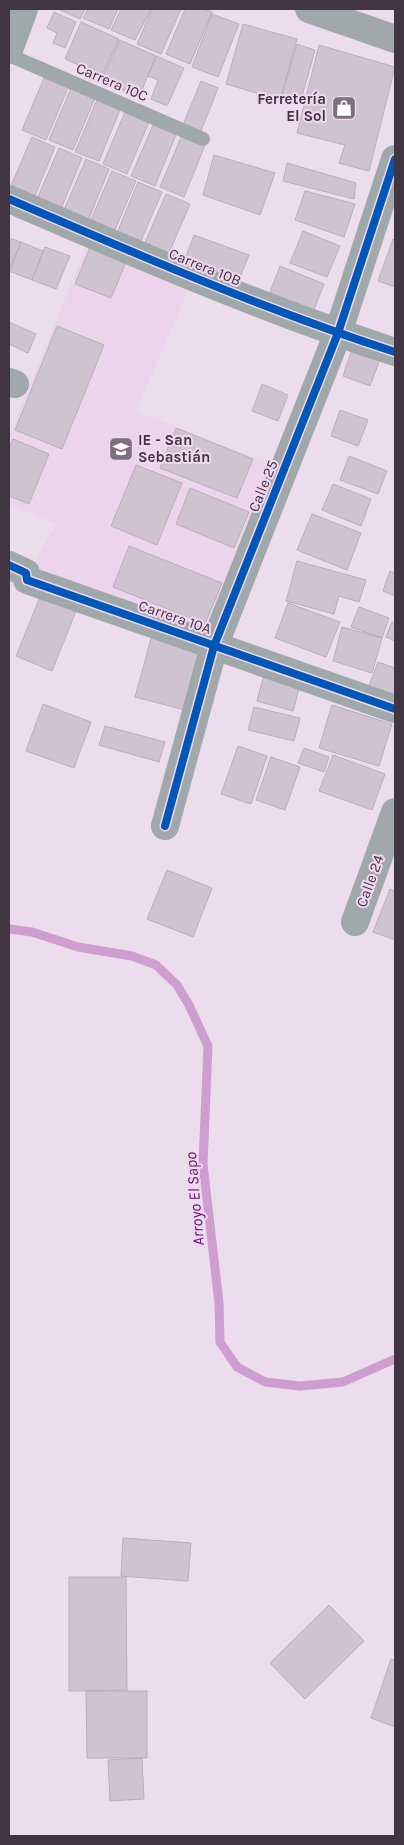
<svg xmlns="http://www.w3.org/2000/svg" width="404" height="1845" viewBox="0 0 404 1845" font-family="Karla,sans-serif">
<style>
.built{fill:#ecd4ed}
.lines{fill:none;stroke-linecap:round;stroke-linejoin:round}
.stream{stroke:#ce9ed1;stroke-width:9}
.building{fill:#cec3ce;stroke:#b9aeba}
.lane{stroke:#a0a8a9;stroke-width:14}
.street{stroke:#a0a8a9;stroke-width:28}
.cycleway-casing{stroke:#f1d7f2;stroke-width:11}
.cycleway{stroke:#0057b8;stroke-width:8}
.labels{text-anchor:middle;stroke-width:4;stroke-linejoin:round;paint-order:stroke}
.street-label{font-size:15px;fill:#403540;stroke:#f1d7f2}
.poi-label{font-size:15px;font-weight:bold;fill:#403540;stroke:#f1d7f2;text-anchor:end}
.water-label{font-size:16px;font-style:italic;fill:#5f1166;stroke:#f1d7f2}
</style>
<rect width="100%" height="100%" fill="#ebddec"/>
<path class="built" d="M88,243L190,286L136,411L269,463L210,631L32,567L56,524L9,504V436Z"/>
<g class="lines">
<path class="stream" d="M9,929L32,932L78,947L132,956L156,965L177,985L189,1005L208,1046L203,1164L219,1303L220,1342L237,1367L265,1382L300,1386L343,1382L395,1359"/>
</g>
<path class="building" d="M58,9H85L80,19Z
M88,9H118L109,29L83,18Z
M121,9H151L135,40L111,30Z
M152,9H181L161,54L137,44Z
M185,9H203L212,12L190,64L166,54Z
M54,12L76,22L65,48L53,43L57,33L47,28Z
M212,14L239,24L218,77L192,67Z
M81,22L119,39L102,75L65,59Z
M243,24L297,39L280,100L226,84Z
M120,40L156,56L139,97L101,81Z
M297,44L315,50L301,100L282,95Z
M319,45L395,67L369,171L339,163L345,145L297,133Z
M156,56L184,68L167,106L151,99L158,80L148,76Z
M44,78L68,88L46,140L22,130Z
M201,81L218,88L201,131L183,125Z
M71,88L95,98L73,150L49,140Z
M97,100L120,110L99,161L75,152Z
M125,112L149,122L127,174L103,164Z
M153,125L176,135L155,186L131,176Z
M182,135L205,145L184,197L160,187Z
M32,137L55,147L34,198L10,188Z
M59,148L82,158L61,209L37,199Z
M214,155L275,173L260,215L203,195Z
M86,159L109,169L88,221L64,210Z
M287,163L356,183L354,199L283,181Z
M112,171L136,181L114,232L90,222Z
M138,182L162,192L140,243L117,233Z
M305,191L355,204L344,237L295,220Z
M166,194L190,204L168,255L144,245Z
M303,231L340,246L327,277L290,263Z
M194,235L249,255L237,285L182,267Z
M9,238L21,242L9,272Z
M393,239L395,240V287L378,281Z
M21,242L43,251L32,280L9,271Z
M45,247L70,256L56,289L32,280Z
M90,247L126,262L111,298L75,284Z
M280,266L324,284L311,317L267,300Z
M9,322L36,334L28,353L9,344Z
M57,326L104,345L62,449L15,430Z
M352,349L380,359L370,386L343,376Z
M262,384L288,395L278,421L252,411Z
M340,410L368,420L358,446L331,436Z
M176,428L253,459L237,498L160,468Z
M13,439L49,454L29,504L9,496V449Z
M349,456L387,471L378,494L340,480Z
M136,465L182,483L157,545L111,526Z
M333,484L371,499L361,526L322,510Z
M190,488L249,512L234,548L176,524Z
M312,514L361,533L347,570L297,550Z
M129,546L222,583L205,624L113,587Z
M297,561L366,580L359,602L339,596L334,614L286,601Z
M390,571L395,573V596L383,591Z
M40,597L76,611L52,671L16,656Z
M288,603L340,622L326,657L275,638Z
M359,607L389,618L382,638L351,627Z
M392,622L395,623V641L386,637Z
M342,627L382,638L372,673L333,661Z
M152,635L203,649L185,710L135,697Z
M378,662L395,668V695L369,686Z
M264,675L300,685L293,711L257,701Z
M43,704L91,722L74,768L26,751Z
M332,705L392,724L379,766L319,748Z
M254,707L300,718L294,741L248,730Z
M105,726L165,742L159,762L99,745Z
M238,746L267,756L251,804L221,794Z
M304,748L329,757L324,772L298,763Z
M333,755L385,774L372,810L319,791Z
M271,757L300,767L285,810L256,800Z
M167,870L212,888L193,937L147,919Z
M390,889L395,891V940L373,932Z
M123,1538L191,1543L188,1581L121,1576Z
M69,1577H126L127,1690L69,1691Z
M329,1605L364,1641L305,1699L270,1663Z
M391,1659L395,1660V1727L371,1718Z
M86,1691H147V1758H87Z
M142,1758L144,1799L110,1801L108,1760Z"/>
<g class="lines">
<path class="lane" d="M9,55L203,139"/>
<path class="street" d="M309,9L395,39
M9,50L24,9
M9,199C136,254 263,309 395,352
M9,382L15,384
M9,565L26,573L27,580L395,709
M165,826L214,646L338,333L395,159
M355,922L395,812"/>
<defs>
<path id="cycleway" d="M9,199C136,254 263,309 395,352
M9,565L26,573L27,580L395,709
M165,826L214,646L338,333L395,159"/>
</defs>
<use href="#cycleway" class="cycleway-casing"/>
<use href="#cycleway" class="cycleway"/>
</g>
<defs>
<symbol id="shop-square" viewBox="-11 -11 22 22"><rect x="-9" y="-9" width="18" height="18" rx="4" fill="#7c707c" stroke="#f1d7f2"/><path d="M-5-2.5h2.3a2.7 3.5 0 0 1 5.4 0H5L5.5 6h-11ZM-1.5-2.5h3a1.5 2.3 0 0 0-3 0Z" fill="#fff"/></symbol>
<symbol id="school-square" viewBox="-11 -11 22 22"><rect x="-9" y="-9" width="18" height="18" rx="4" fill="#7c707c" stroke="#f1d7f2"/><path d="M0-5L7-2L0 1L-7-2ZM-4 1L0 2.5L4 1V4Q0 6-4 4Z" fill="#fff"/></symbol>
</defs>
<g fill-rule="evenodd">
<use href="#shop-square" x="330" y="94" width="28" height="28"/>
<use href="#school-square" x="107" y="435" width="28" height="28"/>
</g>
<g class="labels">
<g class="street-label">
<text transform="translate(112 82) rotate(23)" y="5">Carrera 10C</text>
<text transform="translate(205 267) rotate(22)" y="5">Carrera 10B</text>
<text transform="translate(263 486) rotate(-68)" y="5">Calle 25</text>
<text transform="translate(175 617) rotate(19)" y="5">Carrera 10A</text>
<text transform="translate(370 881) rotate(-70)" y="5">Calle 24</text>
</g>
<g class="poi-label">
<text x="326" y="104">Ferretería<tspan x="326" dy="17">El Sol</tspan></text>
<text x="138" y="445" text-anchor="start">IE - San<tspan x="138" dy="17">Sebastián</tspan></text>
</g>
<g class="water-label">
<text transform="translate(194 1199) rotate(-95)" y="6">Arroyo El Sapo</text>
</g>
</g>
<rect width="404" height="1845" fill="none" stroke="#403540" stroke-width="20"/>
</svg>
